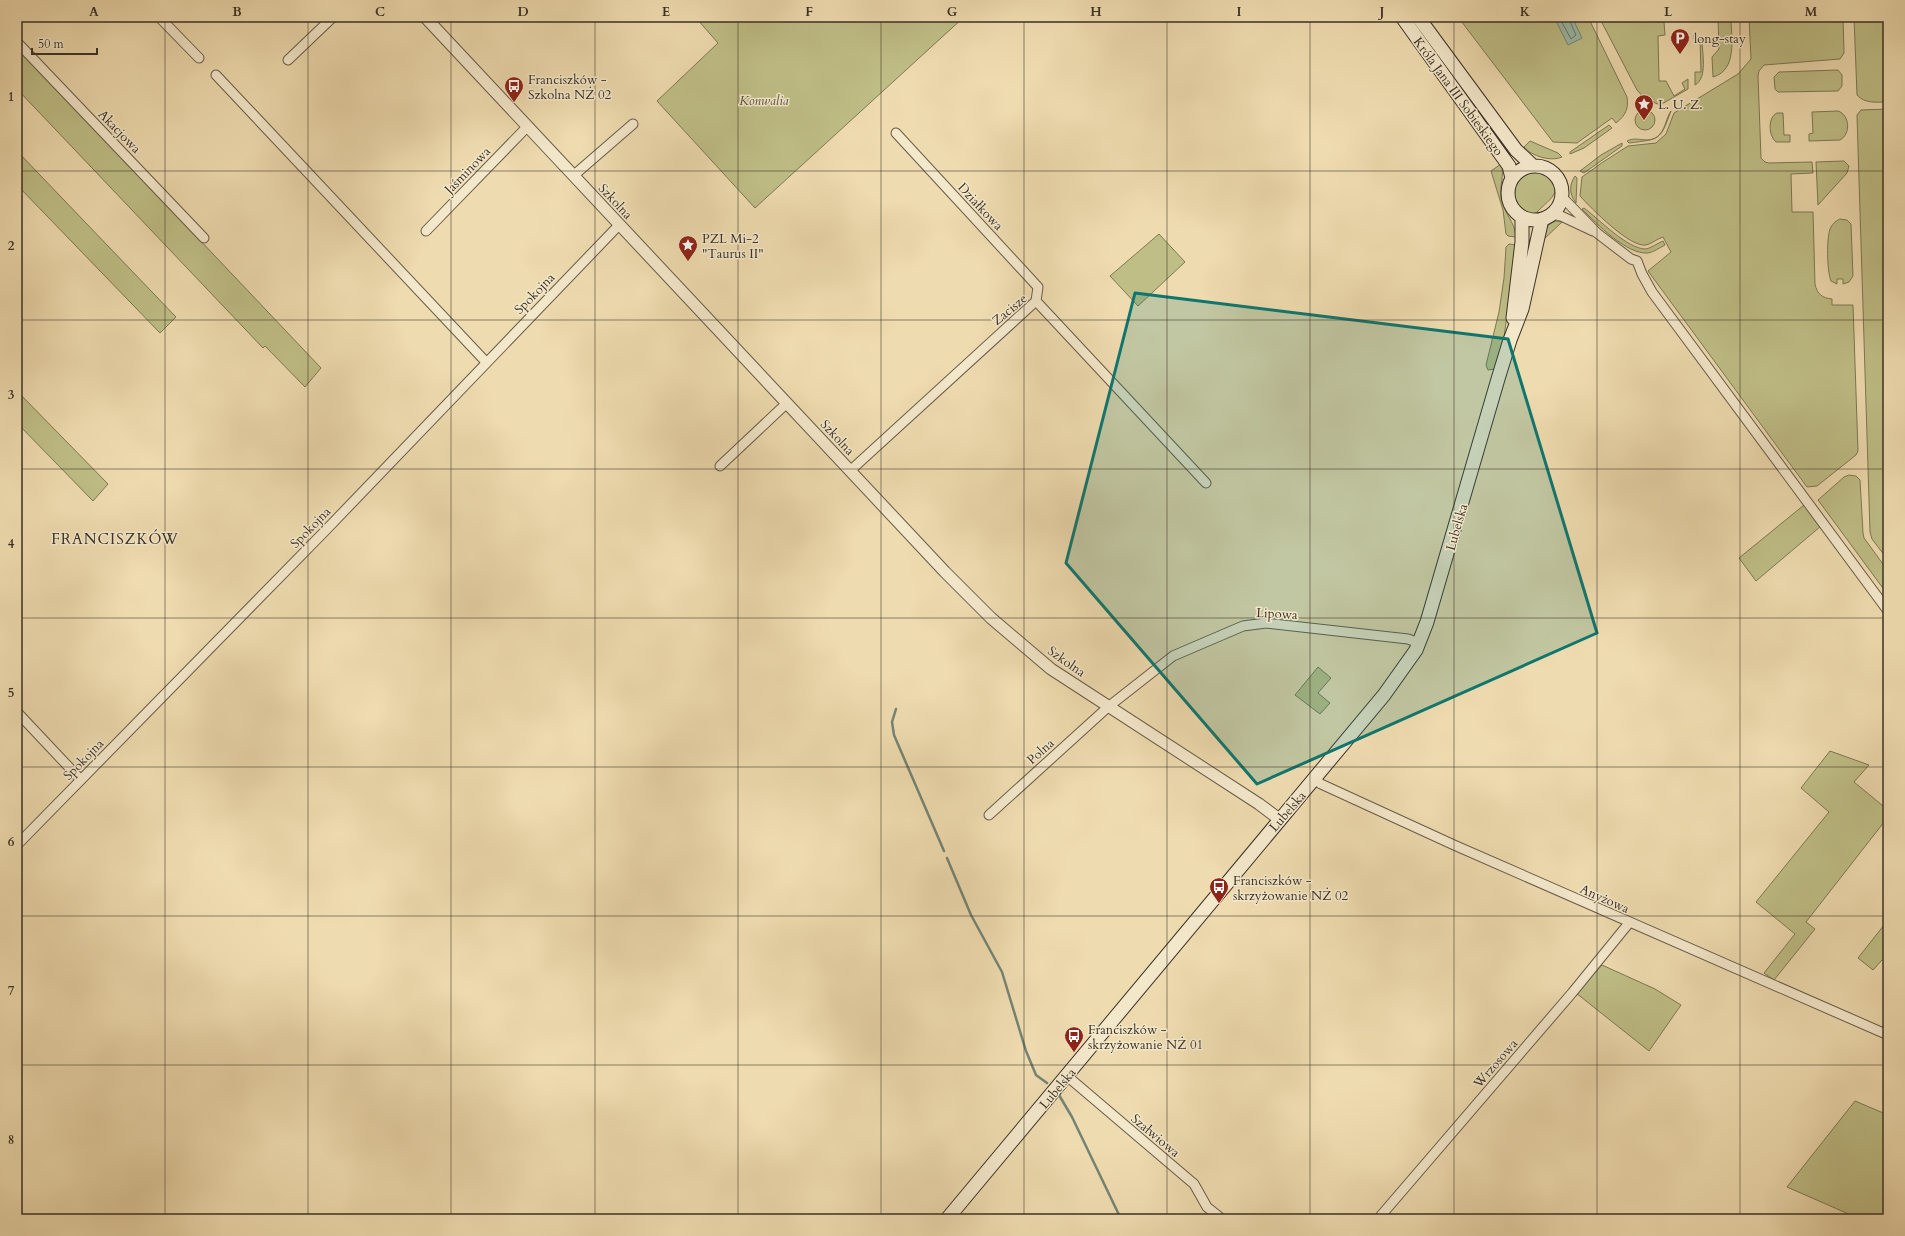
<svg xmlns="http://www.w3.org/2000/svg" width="1905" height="1236" viewBox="0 0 1905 1236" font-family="Cardo,serif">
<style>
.green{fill:#bfbe86;stroke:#7d7856}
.water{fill:#9abba8;stroke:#748474}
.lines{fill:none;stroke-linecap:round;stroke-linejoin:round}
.shore{stroke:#6a7668;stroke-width:1}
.stream{stroke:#748474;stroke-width:2.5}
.minor-casing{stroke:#685c49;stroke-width:11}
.tertiary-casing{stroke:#685c49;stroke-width:13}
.secondary-casing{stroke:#3b3127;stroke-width:15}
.minor{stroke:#f4e8cb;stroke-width:9}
.tertiary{stroke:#f4e8cb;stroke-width:11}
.secondary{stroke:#f4e8cb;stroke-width:13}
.marked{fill:#0f766e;fill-opacity:0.2;stroke:#0f766e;stroke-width:3;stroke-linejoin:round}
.grid{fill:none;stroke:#3b3127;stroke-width:1;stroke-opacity:0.55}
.labels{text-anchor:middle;stroke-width:3;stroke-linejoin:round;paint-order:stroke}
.poi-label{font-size:13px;fill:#3b3127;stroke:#f4e8cb;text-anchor:start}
.street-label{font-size:13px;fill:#3b3127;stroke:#f4e8cb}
.park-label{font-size:13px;font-style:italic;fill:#554d3a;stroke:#f4e8cb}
.quarter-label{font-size:15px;letter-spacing:1px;fill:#3b3127;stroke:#f4e8cb}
.neatline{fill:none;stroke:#3b3127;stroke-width:1.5}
.grid-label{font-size:13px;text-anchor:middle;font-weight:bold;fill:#3b3127}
</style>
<rect width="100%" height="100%" fill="#eedbaf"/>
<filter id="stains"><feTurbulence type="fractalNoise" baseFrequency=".005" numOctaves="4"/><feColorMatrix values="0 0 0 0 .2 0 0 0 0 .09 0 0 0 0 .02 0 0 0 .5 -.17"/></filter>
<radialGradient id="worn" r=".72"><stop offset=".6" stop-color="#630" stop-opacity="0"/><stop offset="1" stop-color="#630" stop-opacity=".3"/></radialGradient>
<path class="green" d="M699,17H964L755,208L657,101L718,43L697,19Z
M1408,17H1412L1508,148L1505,149Z
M1458,17H1588L1627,97C1629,109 1625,116 1616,123L1612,118L1577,143L1553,142Z
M1599,17H1657V22H1664L1665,35L1658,36L1659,81H1666L1674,96L1685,89L1682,83L1688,79V89L1660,105L1644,98L1637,90Z
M1718,17H1731C1731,37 1738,70 1713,77L1712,57L1719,49Z
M1749,17H1843L1844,53L1840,59L1764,65L1759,71L1758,76L1761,158L1765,162L1769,163L1812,162L1813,173L1791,174L1792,212H1813L1815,284C1817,294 1822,298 1832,299V305H1853L1858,451L1856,455L1817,486L1807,487L1648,271L1671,252L1663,237C1657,239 1651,244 1646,245C1630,248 1591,208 1580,196L1582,177L1603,162L1628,146L1656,143L1666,134L1674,113L1738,74L1751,59Z
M1854,17H1888V102C1877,102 1865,104 1857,95Z
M1694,34L1702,40C1702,52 1708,78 1695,85V72H1701L1700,39H1694Z
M17,47L321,368L305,387L265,346L263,348L17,89Z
M1838,70L1842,75V86L1838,91L1778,92L1775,89L1774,77L1779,72Z
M1888,109V560L1872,539L1870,532L1857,115L1861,110Z
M1635 120a10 10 0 1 1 20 0a10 10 0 1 1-20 0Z
M1671,111C1660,141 1660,139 1629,143L1627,141C1638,135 1650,146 1660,134C1666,127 1666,118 1671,111Z
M1838,111C1850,115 1851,134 1840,140L1809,141V134L1813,133L1812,112Z
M1777,113H1783L1784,135H1790V142H1776C1768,135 1768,117 1777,113Z
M1609,125L1612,128L1584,148L1570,154V152Z
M1530,141L1558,153L1562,157C1550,162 1532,156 1524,147Z
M1622,143V146L1584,173L1580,171L1601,155Z
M17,151L176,317L160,333L17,185Z
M1844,161L1849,166L1847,173L1818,205L1816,162Z
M1501,164C1505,176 1499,186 1501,198C1504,213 1515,222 1516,237L1508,236L1506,234L1503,210L1491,171Z
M1531,170C1538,169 1543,171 1548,175C1570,192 1540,205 1535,215C1509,211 1508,181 1531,170Z
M1575,176L1577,178L1576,203C1569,194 1569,185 1575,176Z
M1584,208C1599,219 1627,249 1646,249C1651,248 1658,243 1663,241L1665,245C1659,248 1654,252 1648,253C1627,255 1596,223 1582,209Z
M1840,219L1847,220L1851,224L1853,276L1849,282L1843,284V279H1837V284L1831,281C1827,272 1826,235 1831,227C1833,223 1836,221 1840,219Z
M1556,221L1562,222L1543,240C1545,231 1546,224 1556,221Z
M1159,234L1185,262L1138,306L1110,276Z
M1509,244L1517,245L1504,337L1495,369L1488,370L1486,365L1499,312L1504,278L1506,247Z
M17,391L108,484L93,501L17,423Z
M1849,475L1856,476L1860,480L1863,533L1864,538L1888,571V595L1818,500L1844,477Z
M1804,505L1821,526L1756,581L1739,558Z
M1318,667L1331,678L1318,693L1330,703L1320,714L1295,695Z
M1830,751L1869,765L1854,782L1888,810V817L1806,922L1815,929L1774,980L1764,973L1795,934L1756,902L1829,812L1801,788Z
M1888,920V957L1882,960L1873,970L1858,958Z
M1602,965L1655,989L1681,1005L1649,1051L1576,993Z
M1855,1101L1888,1115V1219H1860L1787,1187Z"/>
<path class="water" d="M1554,17H1572L1582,38L1568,45Z"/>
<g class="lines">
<path class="shore" d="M1559,17L1571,39L1576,35L1568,17"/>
<path class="stream" d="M896,709L892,722L894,735L944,851
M947,858L971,915L1002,972L1026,1051L1036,1075L1047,1083
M1059,1095L1072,1117L1121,1219"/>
<defs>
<path id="minor" d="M159,17L199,58
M17,42L204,238
M288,60L333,17
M216,75L486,362
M896,133L1038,287L1036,301
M573,176L633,124
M1562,197L1597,233L1631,259L1637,261L1642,274L1652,292L1888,611
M1552,214L1561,216L1593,231
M426,231L527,127
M720,466L787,403
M851,470L1036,301L1206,483
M17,712L81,780
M1314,779L1321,784L1454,845L1888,1035
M989,815L1108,707L1173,656L1243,626L1266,623L1408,639L1419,643
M17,845L324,532L619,225
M1067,1076L1194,1184L1207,1207L1222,1219
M1378,1219L1572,993L1629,923"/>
<path id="tertiary" d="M425,17L945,572L991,618L1051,669L1259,804L1279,819"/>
<path id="secondary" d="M1402,17L1509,166L1512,178
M1418,17L1516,150L1532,165
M1508 193a27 27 0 1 1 54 0a27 27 0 1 1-54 0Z
M1513,318L1522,242V217
M947,1219L1384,695L1416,650L1427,622L1498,379L1510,340L1522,309L1542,219"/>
</defs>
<use href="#minor" class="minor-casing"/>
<use href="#tertiary" class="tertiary-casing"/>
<use href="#secondary" class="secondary-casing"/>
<use href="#minor" class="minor"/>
<use href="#tertiary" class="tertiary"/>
<use href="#secondary" class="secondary"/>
</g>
<path class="marked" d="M1135,293L1508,339L1597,633L1257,784L1066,563Z"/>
<path class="grid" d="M165,17V1219M308,17V1219M451,17V1219M595,17V1219M738,17V1219M881,17V1219M1024,17V1219M1167,17V1219M1310,17V1219M1454,17V1219M1597,17V1219M1740,17V1219M17,171H1888M17,320H1888M17,469H1888M17,618H1888M17,767H1888M17,916H1888M17,1065H1888"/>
<defs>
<symbol id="parking-pin" viewBox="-11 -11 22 30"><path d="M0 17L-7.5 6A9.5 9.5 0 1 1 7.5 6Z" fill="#8f2418" stroke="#f4e8cb"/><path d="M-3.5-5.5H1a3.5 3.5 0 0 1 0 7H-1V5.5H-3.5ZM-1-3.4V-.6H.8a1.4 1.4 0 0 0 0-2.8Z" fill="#fff"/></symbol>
<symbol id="bus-pin" viewBox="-11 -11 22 30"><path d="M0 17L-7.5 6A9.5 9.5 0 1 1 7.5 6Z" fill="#8f2418" stroke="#f4e8cb"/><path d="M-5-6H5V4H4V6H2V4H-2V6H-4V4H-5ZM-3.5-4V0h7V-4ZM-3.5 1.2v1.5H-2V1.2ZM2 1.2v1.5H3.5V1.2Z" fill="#fff"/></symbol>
<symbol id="sight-pin" viewBox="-11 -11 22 30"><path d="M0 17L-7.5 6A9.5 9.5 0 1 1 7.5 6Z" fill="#8f2418" stroke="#f4e8cb"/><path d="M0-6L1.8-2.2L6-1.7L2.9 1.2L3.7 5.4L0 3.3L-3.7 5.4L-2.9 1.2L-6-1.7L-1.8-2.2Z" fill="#fff"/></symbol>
</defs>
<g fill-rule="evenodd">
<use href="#parking-pin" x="1669" y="27" width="22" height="30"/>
<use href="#bus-pin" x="503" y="75" width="22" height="30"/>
<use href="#sight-pin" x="1633" y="93" width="22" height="30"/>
<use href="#sight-pin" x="677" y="234" width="22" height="30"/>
<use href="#bus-pin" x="1208" y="876" width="22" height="30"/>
<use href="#bus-pin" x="1063" y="1025" width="22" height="30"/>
</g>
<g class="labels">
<g class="poi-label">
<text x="1694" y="43">long-stay</text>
<text x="528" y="84">Franciszków -<tspan x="528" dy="15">Szkolna NŻ 02</tspan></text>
<text x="1658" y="109">L. U. Z.</text>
<text x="702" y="243">PZL Mi-2<tspan x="702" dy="15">"Taurus II"</tspan></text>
<text x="1233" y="885">Franciszków -<tspan x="1233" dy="15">skrzyżowanie NŻ 02</tspan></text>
<text x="1088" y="1034">Franciszków -<tspan x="1088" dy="15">skrzyżowanie NŻ 01</tspan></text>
</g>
<g class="street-label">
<text transform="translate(1459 96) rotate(54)" y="5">Króla Jana III Sobieskiego</text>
<text transform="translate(120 131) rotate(46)" y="5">Akacjowa</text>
<text transform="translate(467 170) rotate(-46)" y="5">Jaśminowa</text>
<text transform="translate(616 201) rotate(47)" y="5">Szkolna</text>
<text transform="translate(981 206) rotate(47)" y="5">Działkowa</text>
<text transform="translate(534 293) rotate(-46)" y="5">Spokojna</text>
<text transform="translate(1009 309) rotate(-40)" y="5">Zacisze</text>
<text transform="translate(838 437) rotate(47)" y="5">Szkolna</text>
<text transform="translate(310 527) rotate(-46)" y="5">Spokojna</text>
<text transform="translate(1456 527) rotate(-74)" y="5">Lubelska</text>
<text transform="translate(1277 613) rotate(3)" y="5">Lipowa</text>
<text transform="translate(1067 661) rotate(35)" y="5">Szkolna</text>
<text transform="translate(1040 751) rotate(-42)" y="5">Polna</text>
<text transform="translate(83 759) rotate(-46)" y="5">Spokojna</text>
<text transform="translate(1287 811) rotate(-49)" y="5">Lubelska</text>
<text transform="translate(1605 898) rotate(24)" y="5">Anyżowa</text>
<text transform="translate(1495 1063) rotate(-49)" y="5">Wrzosowa</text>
<text transform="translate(1057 1088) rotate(-50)" y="5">Lubelska</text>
<text transform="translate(1156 1135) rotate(40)" y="5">Szałwiowa</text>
</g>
<g class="park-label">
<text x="764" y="105">Konwalia</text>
</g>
<g class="quarter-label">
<text x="115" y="544">FRANCISZKÓW</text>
</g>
</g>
<rect width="1905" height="1236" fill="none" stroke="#eedbaf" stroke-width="44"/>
<path d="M32 48v6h65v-6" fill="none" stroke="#3b3127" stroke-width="2"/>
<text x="38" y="48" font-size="12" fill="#3b3127" stroke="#f4e8cb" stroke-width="3" paint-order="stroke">50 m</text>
<rect x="22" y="22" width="1861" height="1192" class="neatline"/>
<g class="grid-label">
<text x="94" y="16">A</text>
<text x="237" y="16">B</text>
<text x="380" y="16">C</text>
<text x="523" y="16">D</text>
<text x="666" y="16">E</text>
<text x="809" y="16">F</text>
<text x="952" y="16">G</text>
<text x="1096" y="16">H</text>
<text x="1239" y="16">I</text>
<text x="1382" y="16">J</text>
<text x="1525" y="16">K</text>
<text x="1668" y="16">L</text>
<text x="1811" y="16">M</text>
<text x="11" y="101">1</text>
<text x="11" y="250">2</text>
<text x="11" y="399">3</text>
<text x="11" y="548">4</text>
<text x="11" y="697">5</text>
<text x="11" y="846">6</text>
<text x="11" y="995">7</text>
<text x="11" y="1144">8</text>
</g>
<rect width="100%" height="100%" filter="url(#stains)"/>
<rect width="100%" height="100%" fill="url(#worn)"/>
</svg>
